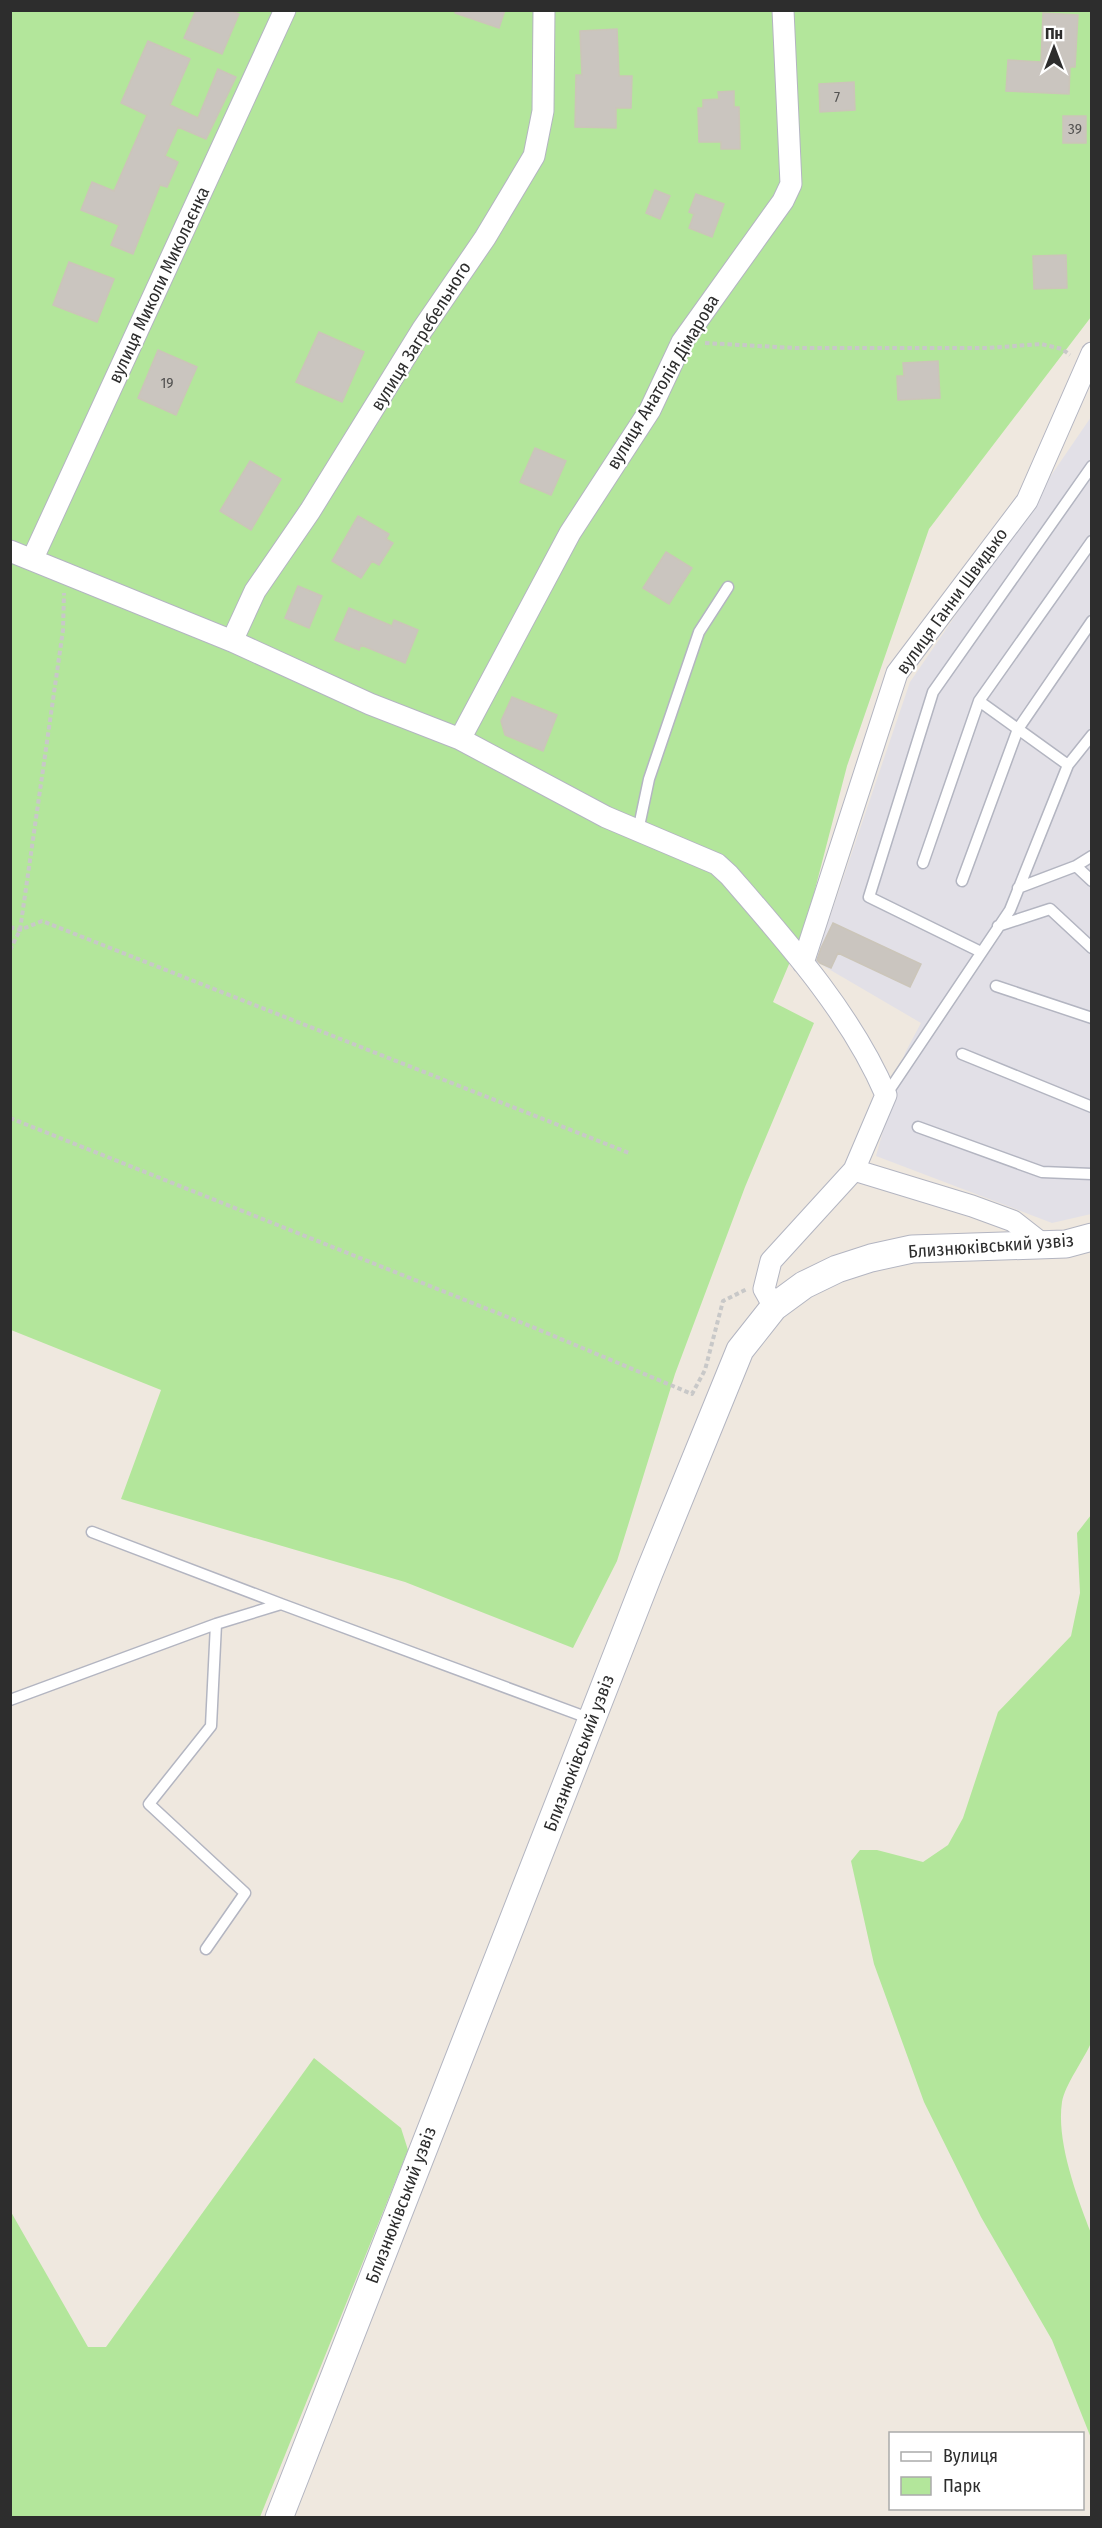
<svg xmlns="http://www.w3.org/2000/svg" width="1102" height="2528" viewBox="0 0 1102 2528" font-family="'Fira Sans Condensed',sans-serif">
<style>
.industrial{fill:#e2e0e7}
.green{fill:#b3e69b}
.building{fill:#cac5bf;stroke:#cbc5b9;stroke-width:1.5}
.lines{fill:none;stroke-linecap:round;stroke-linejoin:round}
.service-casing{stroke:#b3b5c1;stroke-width:13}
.minor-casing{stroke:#b3b5c1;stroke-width:23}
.tertiary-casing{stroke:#b3b5c1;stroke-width:29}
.path{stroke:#c8c8c8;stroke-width:4;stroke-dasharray:4.5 3;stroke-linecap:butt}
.service{stroke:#fff;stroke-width:10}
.minor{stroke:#fff;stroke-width:21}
.tertiary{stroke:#fff;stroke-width:27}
.labels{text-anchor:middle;stroke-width:4.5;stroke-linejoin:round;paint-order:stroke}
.number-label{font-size:15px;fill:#545352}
.street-label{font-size:18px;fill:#2d2d2d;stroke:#fff}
</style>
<rect width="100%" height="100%" fill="#efe8df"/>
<path class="industrial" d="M1091,417V1214L1052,1223L876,1156L905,1053L921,1023L815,961L910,682Z"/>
<path class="green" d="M10,11H1091V317L929,529L847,766L806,924L773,1002L814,1023L745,1187L675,1374L617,1561L573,1648L405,1582L121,1499L161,1390L11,1330Z
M1091,1515V2043C1084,2059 1065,2085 1062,2102C1056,2141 1077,2197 1091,2233V2438L1052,2340L981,2217L924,2102L874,1964L851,1861L860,1850H877L923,1862L948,1845L963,1818L998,1712L1071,1636L1080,1593L1077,1533Z
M314,2058L401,2128L408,2150L260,2517H11V2212L88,2347H106Z"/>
<path class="building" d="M196,10H230L239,14L222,54L184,38Z
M456,10H505L499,28L455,13Z
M1043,13L1078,15L1075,67H1070L1069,94L1006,91L1008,60L1041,62Z
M617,29L619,76H632L631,108H616V128L575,127L576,75H582L580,31Z
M148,41L190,59L170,105L198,118L218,69L236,77L206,139L178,127L165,156L178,162L167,187L160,185L133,254L111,245L119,225L81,210L92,182L114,191L147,115L121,103Z
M854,82L855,110L820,112L819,84Z
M734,91V107H739L740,149H721V142H699L698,108H703V100L719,99L718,92Z
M1063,116H1086V143H1063Z
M655,190L670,196L660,219L646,213Z
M696,194L724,204L712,237L689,228L694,214L689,212Z
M1066,255L1067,288L1034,289L1033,256Z
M69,262L114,279L97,322L53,305Z
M319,332L364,352L342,402L296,382Z
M158,350L197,367L176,415L138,398Z
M938,361L940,398L898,400L897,376H904L903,363Z
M535,448L566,461L551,495L520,482Z
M250,461L281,479L251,530L220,511Z
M358,516L389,534L386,539L393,543L379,565L372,561L361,578L332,561Z
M666,552L692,568L669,604L643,588Z
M298,586L322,596L309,628L285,618Z
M349,608L392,626L394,620L418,630L405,663L361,645L359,650L335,640Z
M512,697L557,715L543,751L505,735L501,721Z
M833,923L921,964L910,987L838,953L831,968L820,963L817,960L821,948Z"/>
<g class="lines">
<defs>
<path id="service" d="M979,701L1068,765
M638,831L649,779L699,632L728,587
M923,863L979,701L1092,541
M1076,866L1092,881
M962,881L1018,729L1092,621
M1018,888L1076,866L1092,856
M998,926L1050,909L1092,948
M981,952L869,897L933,692L1092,466
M996,986L1092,1018
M962,1054L1092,1107
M886,1095L1010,910L1068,765L1092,735
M918,1127L1042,1172L1092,1174
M92,1532L281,1604
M10,1700L216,1624L281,1604L591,1719
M206,1949L245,1893L149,1804L211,1726L216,1624"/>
<path id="minor" d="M10,551L232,641L370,704L460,739L606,817L717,864L729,875C787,942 851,1013 886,1095L854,1170L771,1261L764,1289L774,1307
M32,560L285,10
M232,641L255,591L310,511L422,330L485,238L534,156L543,111L544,10
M460,739L570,533L650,410L682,342L783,201L791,184L783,10
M803,963L897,673L1027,501L1092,353
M854,1170L972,1206L1013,1221L1045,1246"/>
<path id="tertiary" d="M279,2518L649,1573L740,1350L774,1307L804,1285L837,1269L871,1258L912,1249L1066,1244L1092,1237"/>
</defs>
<use href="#service" class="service-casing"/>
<use href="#minor" class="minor-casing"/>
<use href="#tertiary" class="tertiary-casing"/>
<path class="path" d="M705,343L795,348H988L1041,344L1062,349L1070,355
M10,927L20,930L42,921L629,1153
M10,950L20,930L63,630L64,593
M10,1118L530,1326L692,1394L705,1370L723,1301L747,1289"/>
<use href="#service" class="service"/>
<use href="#minor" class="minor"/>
<use href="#tertiary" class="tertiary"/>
</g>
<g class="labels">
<g class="number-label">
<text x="837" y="102">7</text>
<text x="1075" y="134">39</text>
<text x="167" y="388">19</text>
</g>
<g class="street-label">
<text transform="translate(159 285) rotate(-65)" y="6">вулиця Миколи Миколаєнка</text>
<text transform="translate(421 336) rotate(-58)" y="6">вулиця Загребельного</text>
<text transform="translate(663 382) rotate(-59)" y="6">вулиця Анатолія Дімарова</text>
<text transform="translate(952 601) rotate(-54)" y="6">вулиця Ганни Швидько</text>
<text transform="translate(991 1246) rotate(-4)" y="6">Близнюківський узвіз</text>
<text transform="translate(579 1753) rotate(-69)" y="6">Близнюківський узвіз</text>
<text transform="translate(401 2205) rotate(-69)" y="6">Близнюківський узвіз</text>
</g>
</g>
<rect width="1102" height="2528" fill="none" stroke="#2d2d2d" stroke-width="24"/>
<rect x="889" y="2432" width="195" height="78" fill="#ffffff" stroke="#ababab" stroke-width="1.5"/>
<rect x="901" y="2452" width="30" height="9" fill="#ffffff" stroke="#ababab" stroke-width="1.5"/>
<text x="943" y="2462" font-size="18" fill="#2d2d2d">Вулиця</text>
<rect x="901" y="2477" width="30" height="18" fill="#b3e69b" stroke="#ababab" stroke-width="1.5"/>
<text x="943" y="2492" font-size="18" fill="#2d2d2d">Парк</text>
<g transform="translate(1054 48)" stroke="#ffffff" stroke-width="4.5" paint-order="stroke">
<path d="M0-4.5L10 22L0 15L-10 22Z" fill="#2d2d2d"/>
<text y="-9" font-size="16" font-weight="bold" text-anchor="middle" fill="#2d2d2d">Пн</text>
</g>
</svg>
